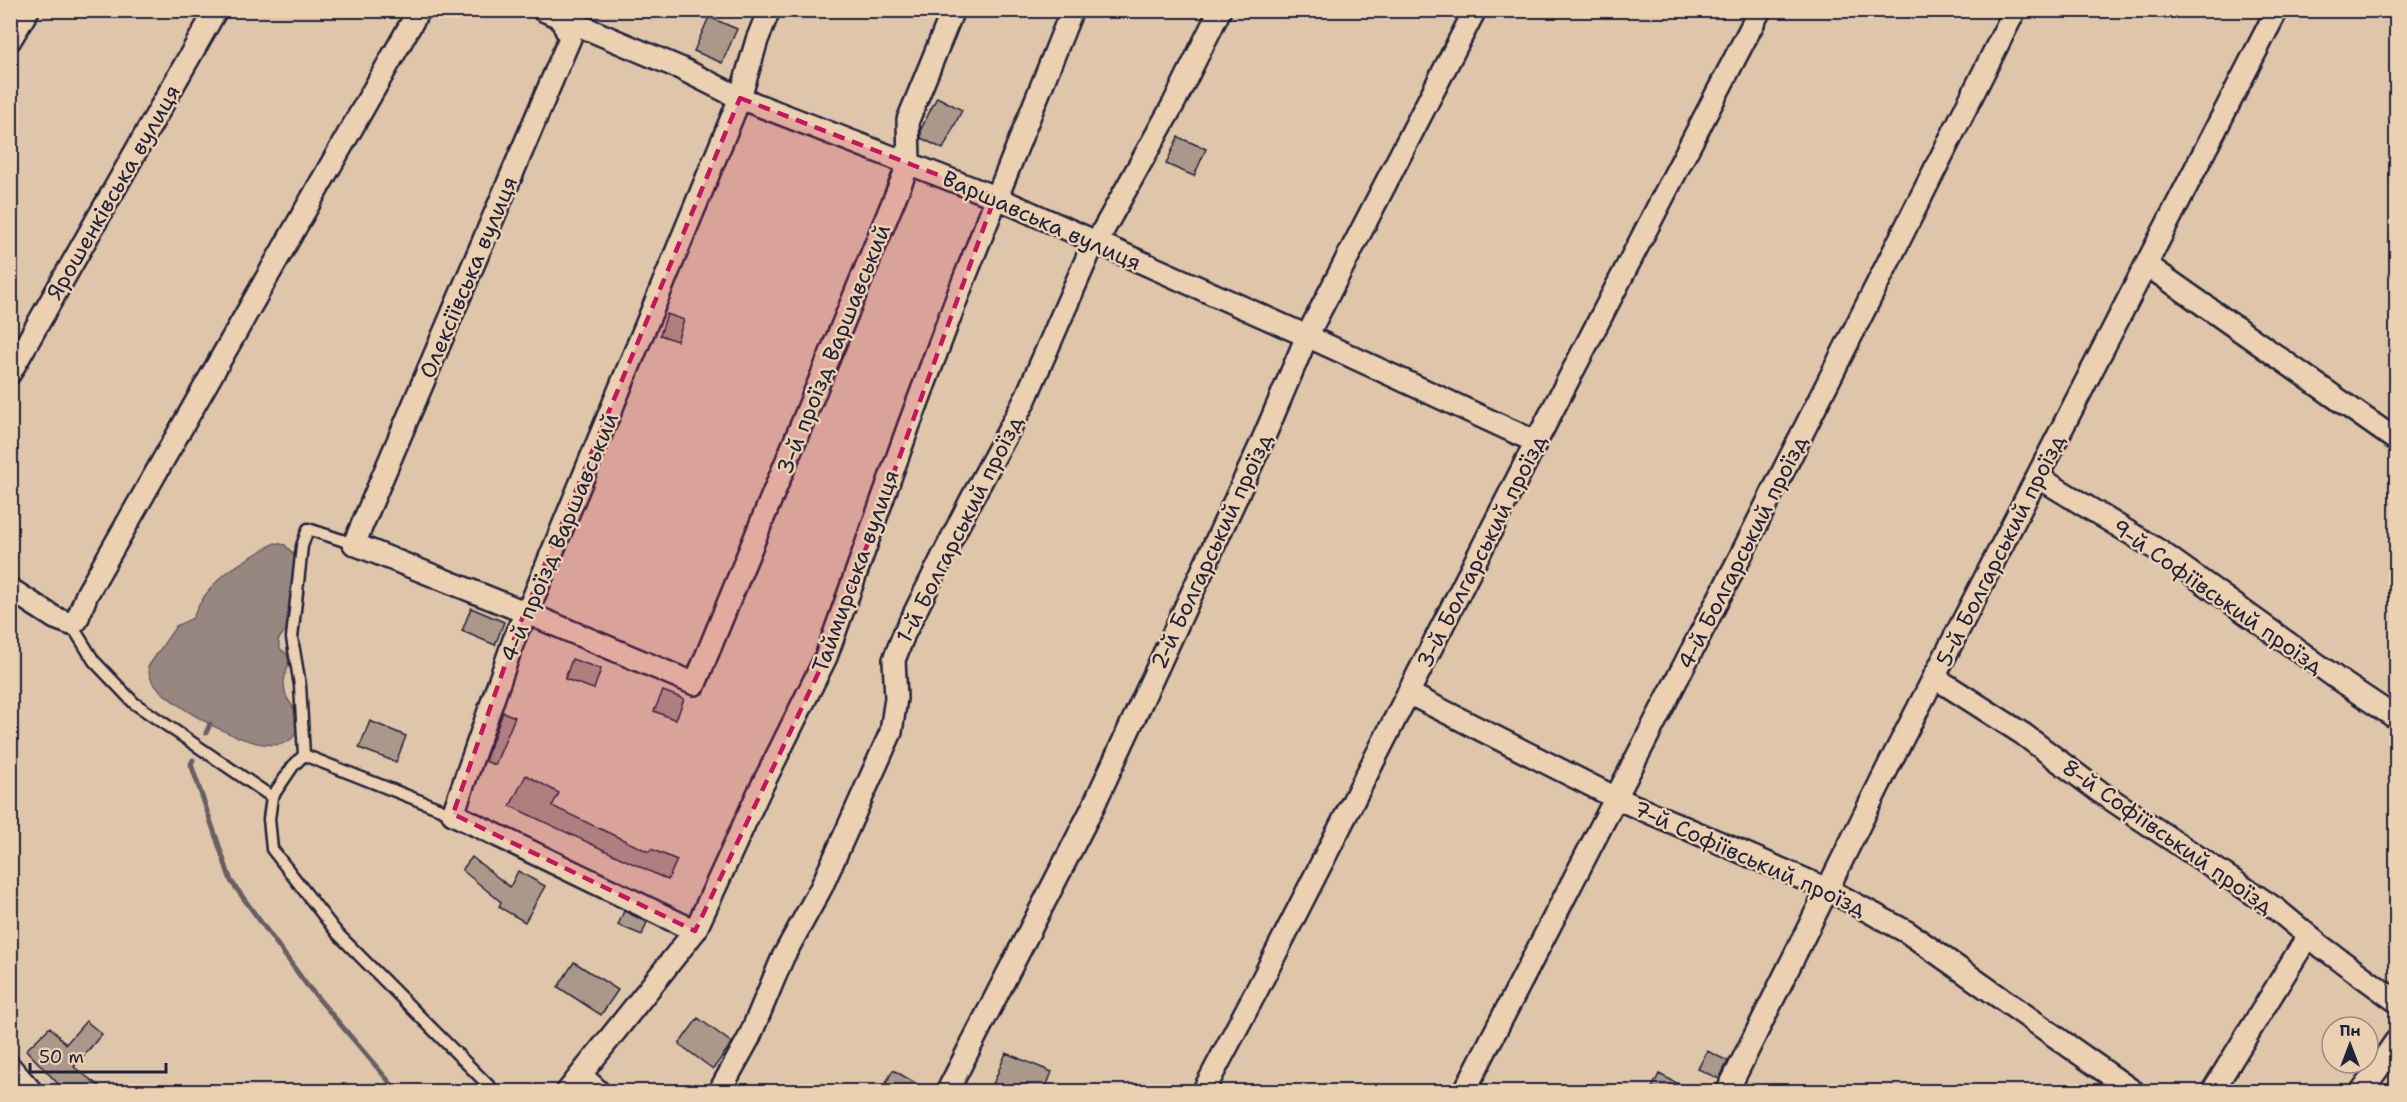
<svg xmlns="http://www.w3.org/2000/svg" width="2407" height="1102" viewBox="0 0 2407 1102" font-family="'Shantell Sans',sans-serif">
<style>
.water{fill:#978780;stroke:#685f64;stroke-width:1.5}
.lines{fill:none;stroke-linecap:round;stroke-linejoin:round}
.stream{stroke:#685f64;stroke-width:5}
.building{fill:#aa988b;stroke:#22223b;stroke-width:1.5}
.service-casing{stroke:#22223b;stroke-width:15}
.minor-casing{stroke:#22223b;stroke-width:26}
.service{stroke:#ebd0b2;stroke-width:10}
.minor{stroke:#ebd0b2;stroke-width:21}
.marked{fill:#c2185b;fill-opacity:0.2;stroke:#c2185b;stroke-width:4.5;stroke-dasharray:12 8;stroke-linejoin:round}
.labels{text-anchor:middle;stroke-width:5;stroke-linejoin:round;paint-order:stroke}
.street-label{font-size:22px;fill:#22223b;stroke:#ebd0b2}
</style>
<rect width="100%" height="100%" fill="#dfc6ab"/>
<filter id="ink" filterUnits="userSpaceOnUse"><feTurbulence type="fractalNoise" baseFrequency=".0167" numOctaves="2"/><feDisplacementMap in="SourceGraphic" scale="12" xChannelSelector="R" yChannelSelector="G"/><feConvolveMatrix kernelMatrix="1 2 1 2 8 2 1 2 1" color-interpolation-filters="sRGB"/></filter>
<g filter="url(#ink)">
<path class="water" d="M275,543L285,545L296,557L288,627L278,640L280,649C298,659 282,671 284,685C285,689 285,695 287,698C293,708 303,718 297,731C279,773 172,707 154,684C150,680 149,672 148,667L176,626L193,618C209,577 239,564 275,543Z"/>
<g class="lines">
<path class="stream" d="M206,733L210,724
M193,760L191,764L231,881L306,984L398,1092"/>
</g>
<path class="building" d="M709,17L737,29L722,63L694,51Z
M937,97L962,110L943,149L921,138V129Z
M1178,137L1206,149L1194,176L1166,164Z
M667,314L684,320L677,341L660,335Z
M471,608L504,622L495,645L462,631Z
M572,659L601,669L594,689L565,679Z
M663,691L684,699L676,720L654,711Z
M503,712L515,717L495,765L485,761Z
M370,721L406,736L396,762L359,748Z
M526,775L559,793L552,806L649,852L651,849L677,860L668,880L510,806Z
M472,857L510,887L518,871L545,886L525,922L499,907L501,902L462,870Z
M624,911L647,922L642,935L618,925Z
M574,962L618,990L601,1015L558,987Z
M698,1018L732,1043L713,1069L679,1044Z
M86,1021L102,1034L74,1067L107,1092H66L26,1050L50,1027L66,1044Z
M1707,1051L1728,1061L1719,1079L1698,1069Z
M1006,1053L1052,1072L1044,1092H1011L993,1084Z
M893,1070L931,1092H881Z
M1659,1074L1695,1092H1650Z"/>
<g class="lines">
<defs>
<path id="service" d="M354,544L308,529L302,546L292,638L300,685L304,755L293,766L272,797L269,819L272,849L337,933L495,1092
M71,624L94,661L134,703L272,797
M304,755L453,814"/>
<path id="minor" d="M543,10L680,68L740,98L995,197L1307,336L1536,442
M563,10L560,17L570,38L354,544L527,613L695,684L909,163L908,120L953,10
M10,40L28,10
M2147,265L2396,440
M10,373L216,10
M2038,477L2161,552L2342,682L2396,718
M10,589L55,618L71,624L77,620L87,594L419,10
M1934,677L2023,734L2100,792L2276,909L2322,947L2396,1001
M1408,693L1616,798L1827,889L1907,932L2134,1092
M695,931L453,814L517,631L527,613L740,98L757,40L769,10
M10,1067L32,1092
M2375,1071L2396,1041
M581,1075L599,1092
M567,1092L695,931L758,794L826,657L909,425L963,282L1072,10
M719,1092L749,1038L783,957L821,888L891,732L896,698L894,660L904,634L970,502L1024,402L1094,242L1101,234L1174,103L1220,10
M947,1092L1092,809L1261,444L1307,336L1475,10
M1203,1092L1258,988L1536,442L1760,10
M1464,1092L1738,561L2015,10
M1727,1092L1889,765L2277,10
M2212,1092L2308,936
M2361,1092L2382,1063"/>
</defs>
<use href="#service" class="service-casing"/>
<use href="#minor" class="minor-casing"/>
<use href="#service" class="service"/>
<use href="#minor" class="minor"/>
</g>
</g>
<path class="marked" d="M740,98L995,197L826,657L695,931L453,814L517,631Z"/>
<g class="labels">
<g class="street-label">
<text transform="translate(113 192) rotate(-60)" y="8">Ярошенківська вулиця</text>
<text transform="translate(1042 220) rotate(24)" y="8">Варшавська вулиця</text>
<text transform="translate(468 277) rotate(-67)" y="8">Олексіївська вулиця</text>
<text transform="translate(833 349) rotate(-68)" y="8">3-й проїзд Варшавський</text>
<text transform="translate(959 529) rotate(-63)" y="8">1-й Болгарський проїзд</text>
<text transform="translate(559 537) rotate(-67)" y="8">4-й проїзд Варшавський</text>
<text transform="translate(2000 550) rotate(-63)" y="8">5-й Болгарський проїзд</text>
<text transform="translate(1211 551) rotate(-65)" y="8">2-й Болгарський проїзд</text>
<text transform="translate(1481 551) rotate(-63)" y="8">3-й Болгарський проїзд</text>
<text transform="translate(1742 552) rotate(-63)" y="8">4-й Болгарський проїзд</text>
<text transform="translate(855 571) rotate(-70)" y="8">Таймирська вулиця</text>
<text transform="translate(2218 596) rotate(35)" y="8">9-й Софіївський проїзд</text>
<text transform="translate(2168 836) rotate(35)" y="8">8-й Софіївський проїзд</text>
<text transform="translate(1750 858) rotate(24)" y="8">7-й Софіївський проїзд</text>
</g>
</g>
<rect width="2407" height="1102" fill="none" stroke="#ebd0b2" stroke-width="36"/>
<rect x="18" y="18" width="2371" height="1066" fill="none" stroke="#22223b" stroke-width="2" filter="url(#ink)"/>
<g transform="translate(2350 1045)"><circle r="28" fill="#ebd0b2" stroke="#9b8a82" stroke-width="1.5"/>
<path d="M0-4.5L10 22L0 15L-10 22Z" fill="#22223b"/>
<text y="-9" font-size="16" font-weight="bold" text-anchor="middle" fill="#22223b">Пн</text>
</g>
<path d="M30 1063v9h136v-9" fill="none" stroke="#22223b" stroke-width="3"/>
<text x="39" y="1063" font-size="18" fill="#22223b" stroke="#ebd0b2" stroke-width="4.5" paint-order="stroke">50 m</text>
</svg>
